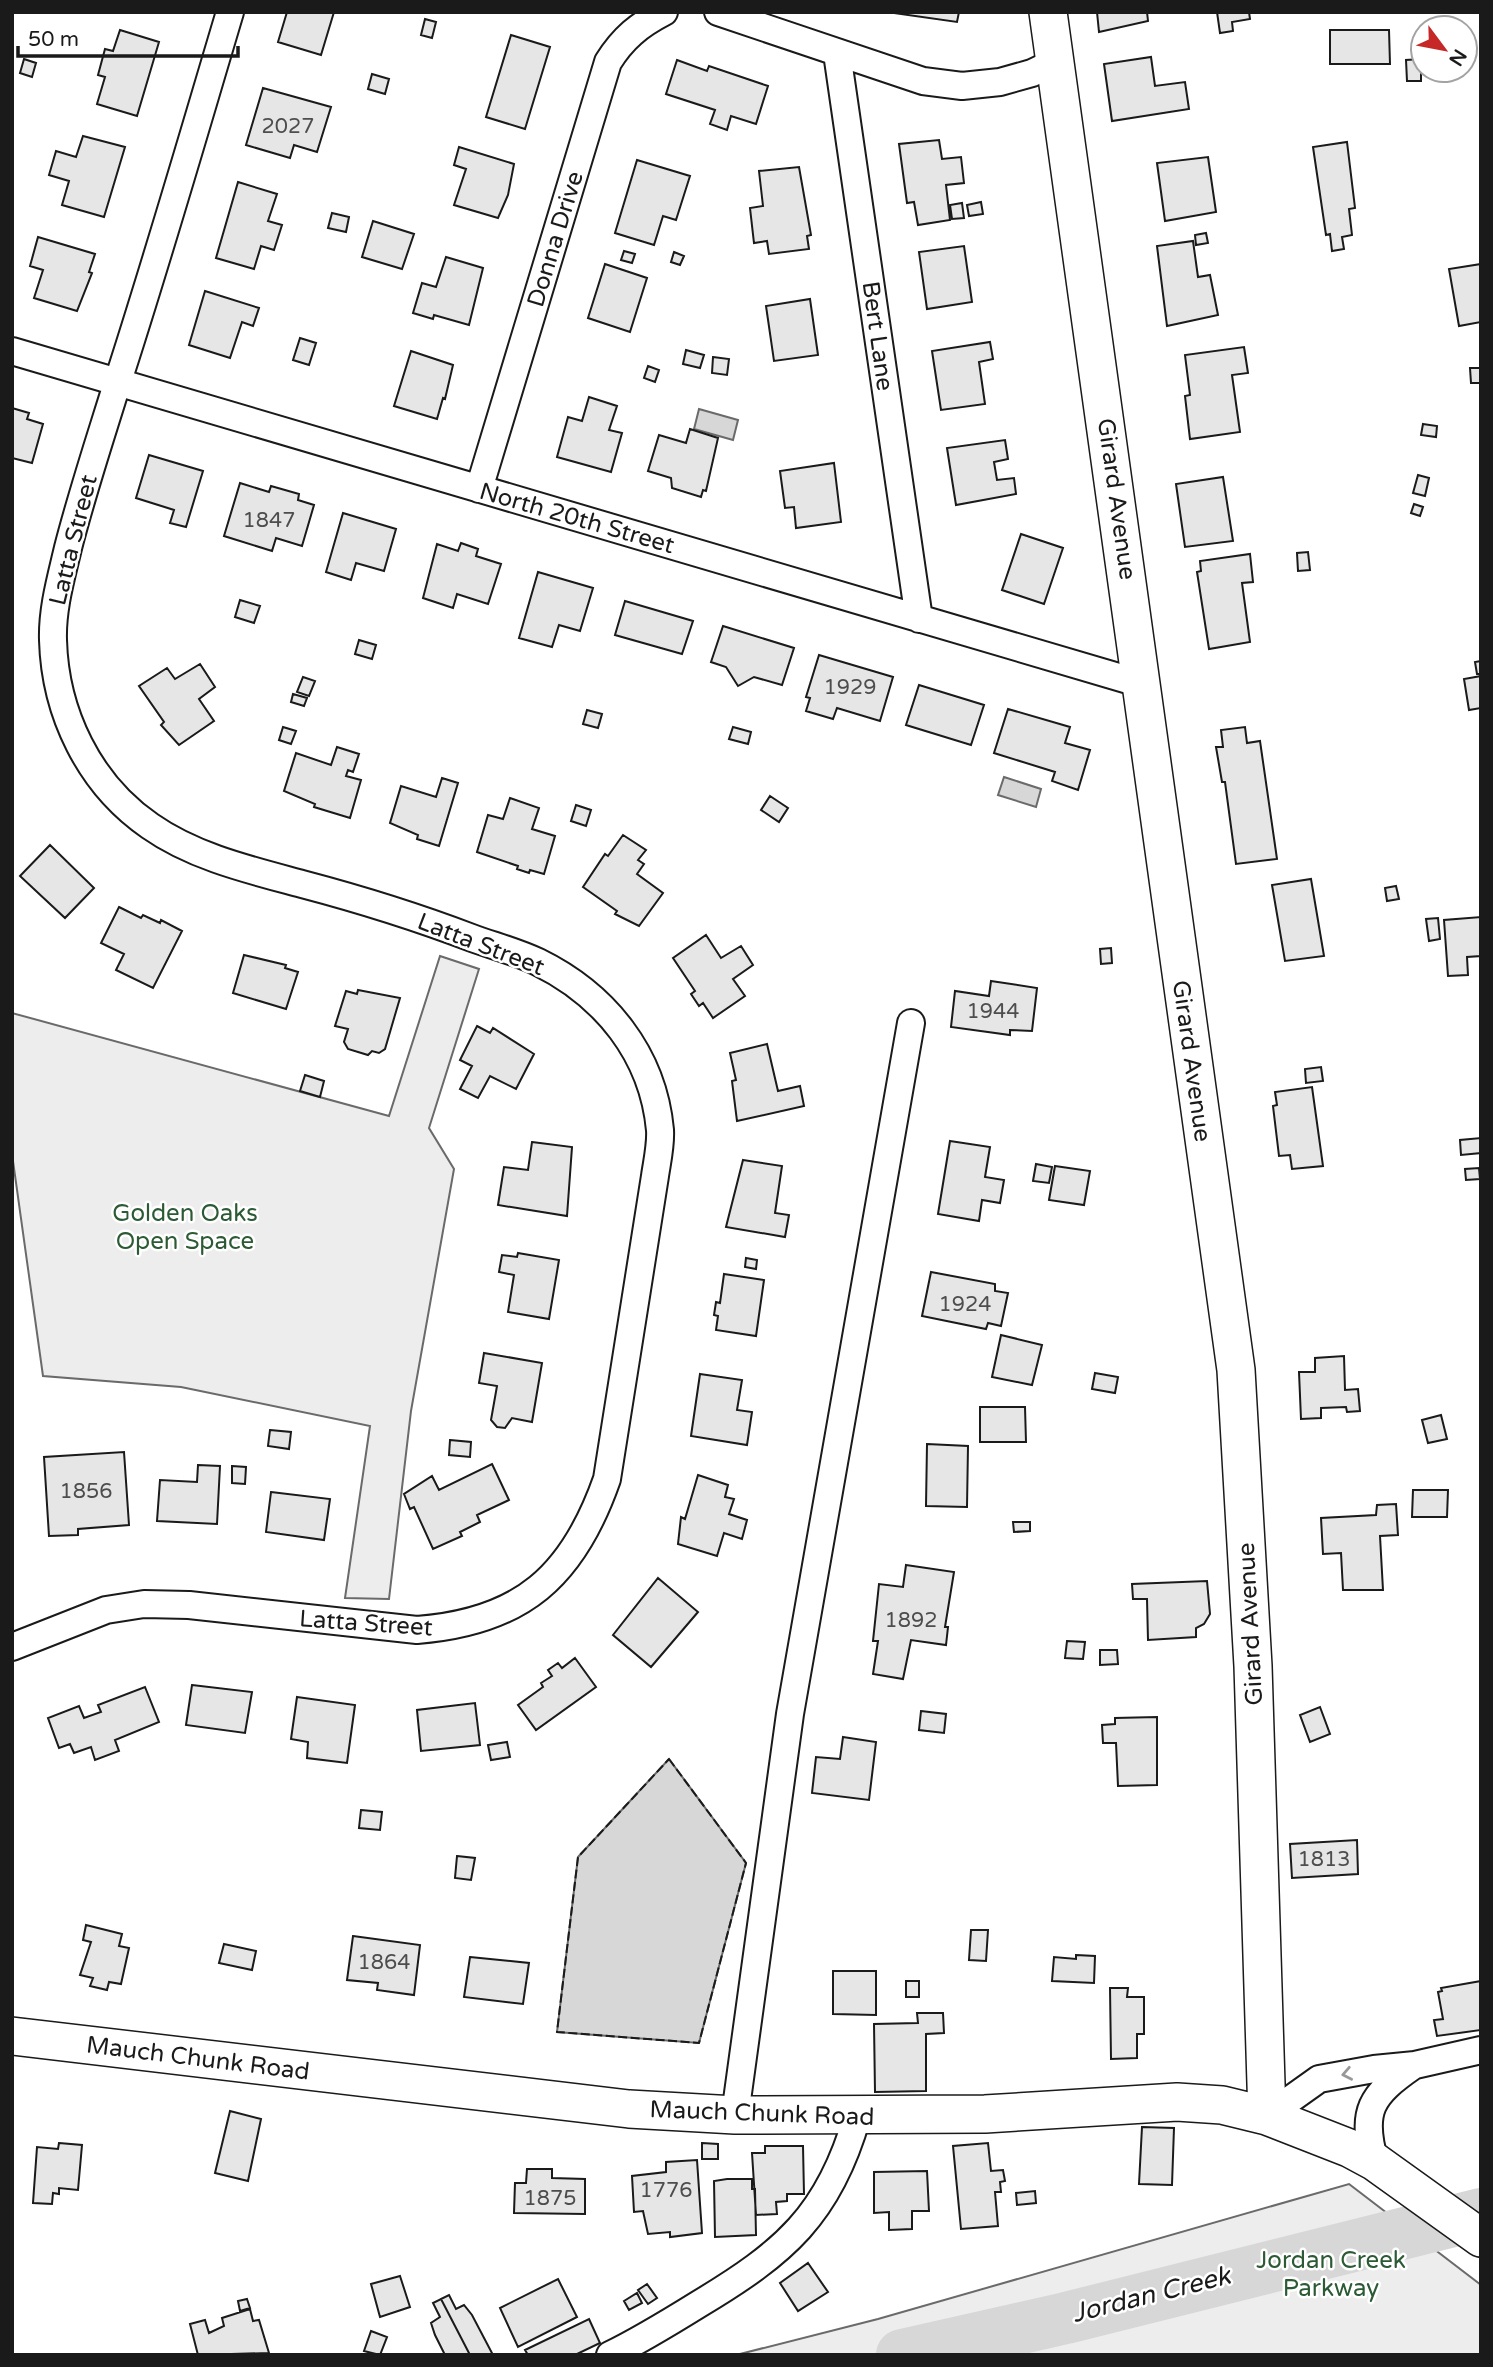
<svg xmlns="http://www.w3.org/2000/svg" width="1493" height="2367" viewBox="0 0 1493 2367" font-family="'Varela Round',sans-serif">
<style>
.built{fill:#ededed;stroke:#6a6a6a;stroke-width:2}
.water{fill:#d7d7d7;stroke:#6a6a6a;stroke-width:2}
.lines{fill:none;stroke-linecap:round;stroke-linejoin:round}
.river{stroke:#d7d7d7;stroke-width:52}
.building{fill:#e6e6e6;stroke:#1a1a1a;stroke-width:2}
.street-casing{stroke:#1a1a1a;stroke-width:30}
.secondary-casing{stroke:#1a1a1a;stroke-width:40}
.street{stroke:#fff;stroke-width:26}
.secondary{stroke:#fff;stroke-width:37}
.fence{stroke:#1a1a1a;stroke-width:2;stroke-dasharray:9 3.5;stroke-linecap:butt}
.oneway{stroke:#989898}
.labels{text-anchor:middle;stroke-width:5;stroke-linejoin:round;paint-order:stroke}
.number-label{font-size:21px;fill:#4d4d4d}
.street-label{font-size:24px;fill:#1a1a1a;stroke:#fff}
.park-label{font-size:24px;fill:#2b5a34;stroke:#fff}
.water-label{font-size:26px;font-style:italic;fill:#1a1a1a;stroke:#fff}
</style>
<rect width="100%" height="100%" fill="#fff"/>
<path class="built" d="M440,956L479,969L429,1128L454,1169L411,1411L389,1599L345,1598L370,1426L181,1387L43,1376L12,1154V1013L389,1116Z
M1349,2184L1481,2285V2355H736L878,2319Z"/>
<path class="water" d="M699,409L738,420L733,440L694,429Z
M1004,777L1041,789L1036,807L998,795Z
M669,1759L746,1863L699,2043L557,2032L578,1857Z"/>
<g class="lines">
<path class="river" d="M902,2355L1066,2318L1481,2214"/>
</g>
<path class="building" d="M287,12H334L321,55L278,42Z
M887,12H959L957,22Z
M1097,12H1147L1148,21L1099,32Z
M1217,12H1249L1250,19L1232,22L1233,31L1220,33Z
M425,19L436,22L432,38L421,35Z
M120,30L159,42L137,116L97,104L105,77L98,75L105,49L113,51Z
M1330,30H1389L1390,64H1330Z
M511,35L550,47L525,129L486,117Z
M1151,57L1155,86L1185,82L1189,109L1112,121L1104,64Z
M24,59L36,63L32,77L20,73Z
M1421,59V81H1407L1406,60Z
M677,60L707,71L709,66L768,86L756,124L731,116L727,130L710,124L715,110L666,94Z
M372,74L389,79L385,94L368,89Z
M263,88L331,107L317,152L294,145L290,158L246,145Z
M83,136L125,147L104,217L62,205L69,181L49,175L56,151L76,157Z
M939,140L942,159L961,157L964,183L946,185L950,220L918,225L914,202L907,203L899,144Z
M1347,142L1355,208L1349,209L1352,235L1342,237L1344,249L1332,251L1330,234L1326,235L1313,147Z
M459,147L514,164L508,195L498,218L454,205L466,169L454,165Z
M1208,157L1216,212L1165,221L1157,163Z
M637,160L690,176L676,220L663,216L654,245L615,233Z
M799,167L811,235L807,236L809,249L769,254L767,241L754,243L750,208L763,206L759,171Z
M238,182L277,194L268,221L282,225L274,250L261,246L254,269L216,258Z
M981,202L983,214L969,216L967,205Z
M962,203L964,218L952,219L950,205Z
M332,213L349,217L346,232L328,228Z
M373,221L414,234L402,269L362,257Z
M1206,233L1208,243L1196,245L1195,235Z
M38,237L95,254L89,272L92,273L77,311L34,298L43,270L30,266Z
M1193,241L1198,277L1210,275L1218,315L1167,326L1157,246Z
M964,246L972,302L927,309L919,252Z
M624,251L635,254L632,263L621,260Z
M674,252L684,256L680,265L671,262Z
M446,257L483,268L469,325L434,315L433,319L413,313L422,283L436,287Z
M605,264L647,278L630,332L588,318Z
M1481,264V322L1459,326L1449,269Z
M205,291L259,308L253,326L242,322L230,358L189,345Z
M810,299L818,355L774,361L766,306Z
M300,338L316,343L309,365L293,360Z
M990,342L993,359L979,362L985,404L941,410L932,351Z
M1244,347L1248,373L1232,375L1240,432L1190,439L1185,396L1190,395L1185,355Z
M686,350L704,355L700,368L683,364Z
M411,351L453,365L445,399L443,398L437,419L394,406Z
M713,357L729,359L727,375L712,373Z
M648,366L659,370L655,382L644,378Z
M1470,368H1481V383H1471Z
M589,397L617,406L609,430L622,433L611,472L557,457L568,417L582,421Z
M12,408L29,413L27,419L43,424L32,463L12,458Z
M1423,424L1437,426L1436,437L1421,435Z
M690,429L718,438L706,491L703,490L701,497L672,488L671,478L648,471L659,435L686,443Z
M1005,440L1008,459L994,462L997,480L1014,478L1016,494L956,505L947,448Z
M149,455L203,471L186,527L170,523L174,510L136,498Z
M834,463L841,522L796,528L794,507L785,508L780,471Z
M1418,475L1429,478L1425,496L1413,493Z
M1223,477L1233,541L1185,547L1176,484Z
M240,483L269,492L271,486L299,494L298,500L314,505L302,546L276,538L272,551L224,536Z
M1414,504L1423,507L1420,516L1411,513Z
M343,513L396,529L384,571L356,563L351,580L326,572Z
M1021,534L1063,548L1044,604L1002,590Z
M461,543L478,549L476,556L501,564L488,604L457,594L453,608L423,598L437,544L458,551Z
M1308,552L1310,570L1298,571L1297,553Z
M1250,554L1253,582L1242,583L1250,642L1209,649L1197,572L1201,571L1200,561Z
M538,572L593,588L580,631L559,625L552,647L519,638Z
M240,600L260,606L254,623L235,617Z
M625,601L693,621L682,654L615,635Z
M723,626L794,648L782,685L754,677L738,686L726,667L711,662Z
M359,640L376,645L372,659L355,654Z
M819,655L893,677L880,721L837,708L833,719L806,711L810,698L806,697Z
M1481,661V674H1477L1475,662Z
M200,664L215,687L199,699L214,721L179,745L161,725L164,722L139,686L167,668L175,679Z
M1481,676V708L1469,710L1464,679Z
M303,677L315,681L309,696L297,692Z
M919,685L984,705L971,745L906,725Z
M293,694L307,698L304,706L291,702Z
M1008,709L1070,727L1065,743L1090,750L1078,790L1052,781L1055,772L994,753Z
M587,710L602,714L598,728L583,724Z
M283,727L296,731L291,744L279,740Z
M733,727L751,732L748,744L729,739Z
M1245,727L1247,743L1260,741L1277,859L1236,864L1225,782H1222L1216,747H1223L1221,730Z
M337,747L359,754L353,772L348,770L346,776L361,780L350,818L314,807L315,804L284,791L296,753L331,765Z
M442,778L458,783L439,846L417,839L418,835L390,823L401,786L436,797Z
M770,796L788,808L779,822L761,810Z
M510,798L539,808L532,829L555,836L544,874L530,870L529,873L517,869L518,866L477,852L488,815L503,819Z
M576,805L591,810L586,826L571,821Z
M623,835L646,850L638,860L644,864L637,874L663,893L639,926L615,914L617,911L583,887L605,854L608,856Z
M50,845L94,888L65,918L20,876Z
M1311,879L1324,956L1285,961L1272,885Z
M1396,886L1399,899L1387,901L1385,888Z
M119,907L141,918L143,915L160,923L161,920L182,931L153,988L116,970L124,954L101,943Z
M1481,917V956L1467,957L1468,975L1448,976L1444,920Z
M1438,918L1440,939L1429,941L1426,919Z
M706,935L721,958L741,946L753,965L733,979L745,996L713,1018L703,1003L699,1006L691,994L695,991L673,958Z
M1111,948L1112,963L1101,964L1100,949Z
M244,955L286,965L285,968L298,972L286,1009L233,993Z
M991,981L1037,988L1032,1031L1010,1030V1035L951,1027L955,991L989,996Z
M358,990L400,998L385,1049L379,1053L372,1051L368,1055L348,1049L344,1042L348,1029L335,1026L346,991L357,994Z
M477,1026L490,1033L493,1028L534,1054L516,1089L490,1076L478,1098L460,1089L472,1066L460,1060Z
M767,1044L778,1091L800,1086L804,1106L737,1121L732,1081L736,1080L730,1053Z
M1321,1067L1323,1081L1306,1083L1305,1069Z
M305,1075L324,1081L320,1097L300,1091Z
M1312,1087L1323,1166L1292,1169L1290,1155L1279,1156L1273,1106L1277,1105L1275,1092Z
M1481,1138V1153L1461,1155L1460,1140Z
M950,1141L990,1147L985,1177L1004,1180L1000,1203L982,1200L979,1221L938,1214Z
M532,1142L572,1147L567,1216L498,1205L504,1167L528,1170Z
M743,1160L782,1166L775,1213L789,1215L785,1237L726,1227Z
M1036,1164L1052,1167L1049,1183L1033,1181Z
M1055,1166L1090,1171L1084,1205L1049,1200Z
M1479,1168L1480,1179L1466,1180L1465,1169Z
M518,1253L559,1260L549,1319L508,1312L514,1275L499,1272L502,1255L517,1257Z
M746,1258L757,1260L756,1269L745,1267Z
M931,1272L995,1284V1291L1008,1293L1001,1326L988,1323L986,1329L922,1316Z
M724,1274L764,1280L756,1336L716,1330L718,1316L714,1315L716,1302L720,1303Z
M1001,1335L1042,1345L1032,1385L992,1377Z
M484,1353L542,1363L532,1422L512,1418L505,1428L497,1427L491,1420L497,1386L479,1383Z
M1344,1356L1345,1390L1358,1389L1360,1411L1347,1412L1346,1407L1321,1408V1418L1301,1419L1299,1372H1315V1358Z
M1095,1373L1118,1377L1115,1393L1092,1389Z
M700,1374L742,1380L737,1410L752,1412L747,1445L691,1436Z
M980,1407H1025L1026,1442H980Z
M1441,1415L1447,1439L1428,1443L1422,1420Z
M270,1430L291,1432L289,1449L268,1446Z
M450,1440L471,1442L470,1457L449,1455Z
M927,1444L968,1446L967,1507L926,1506Z
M124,1452L129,1525L78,1529V1535L49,1536L44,1457Z
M492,1464L509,1500L477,1515L480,1522L460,1532L462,1536L433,1549L414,1507L410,1509L404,1494L432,1476L439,1490Z
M198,1465L220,1466L217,1524L157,1521L160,1480L197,1482Z
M232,1466L246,1467L245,1484L232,1483Z
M698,1475L728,1485L725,1497L734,1499L729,1514L747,1520L742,1539L724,1533L717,1556L678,1544L681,1517L685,1519Z
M1413,1490H1448L1447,1517H1412Z
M271,1492L330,1499L324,1540L266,1532Z
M1396,1504L1398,1535L1380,1536L1383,1590H1343L1341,1553L1323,1554L1321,1518L1376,1515L1377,1505Z
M1013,1522H1030V1531L1014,1532Z
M906,1565L954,1572L945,1627H948L946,1645L911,1640L903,1679L873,1674L878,1641H873L879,1584L903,1587Z
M658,1578L698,1612L651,1667L613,1635Z
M1207,1581L1210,1614L1204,1624L1196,1628V1637L1148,1640L1147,1599H1133L1132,1584Z
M1067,1641L1085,1642L1083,1659L1065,1658Z
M1100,1650H1117L1118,1664L1100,1665Z
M575,1658L596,1687L536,1730L518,1705L543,1687L541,1683L552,1676L548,1670L558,1663L562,1668Z
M192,1685L252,1692L245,1733L186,1725Z
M145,1687L159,1722L115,1740L119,1751L95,1760L91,1747L74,1753L70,1744L59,1748L48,1718L79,1706L84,1718L101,1712L98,1705Z
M297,1697L355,1705L347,1763L307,1758L308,1742L291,1739Z
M475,1703L480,1745L421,1751L417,1710Z
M1320,1707L1330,1734L1310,1742L1300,1715Z
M921,1711L946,1714L944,1733L919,1730Z
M1157,1717V1785L1118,1786L1116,1743H1103L1102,1725L1115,1724V1718Z
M843,1737L876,1742L869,1800L812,1793L816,1757L840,1759Z
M507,1742L510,1757L491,1760L488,1745Z
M361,1810L382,1812L380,1830L359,1828Z
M1357,1840L1358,1874L1292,1878L1290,1844Z
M457,1856L475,1858L471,1880L455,1878Z
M86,1925L122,1934L119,1946L129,1948L121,1984L109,1982L107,1990L90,1986L93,1978L80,1975L91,1942L83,1940Z
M971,1930H988L986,1961L969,1960Z
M353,1936L420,1945L414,1995L377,1990L378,1983L347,1980Z
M224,1944L256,1951L252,1970L219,1963Z
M1076,1955L1095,1956L1094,1983L1052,1981L1054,1957L1076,1959Z
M470,1957L529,1963L523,2004L464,1997Z
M833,1971H876V2015L833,2014Z
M906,1981H919V1997H906Z
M1481,1981V2030L1437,2036L1434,2020L1443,2019L1438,1992L1442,1991L1441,1988Z
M1110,1988H1128L1127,1997H1144V2034H1137V2058L1111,2059Z
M917,2013H943L944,2033L926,2034V2091L875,2092L874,2024L918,2023Z
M230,2111L261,2119L248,2181L215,2173Z
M1142,2127L1174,2128L1172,2185L1139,2184Z
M59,2143L82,2145L78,2190L59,2188V2194L53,2193L52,2204L33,2203L37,2147L58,2149Z
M702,2143L718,2144V2159H702Z
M988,2143L991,2171L1003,2170L1005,2181L1000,2182L1001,2192H995L998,2226L961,2229L953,2146Z
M765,2146H803L804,2194H787V2201L776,2202L777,2214L756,2215L752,2153H765Z
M697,2160L702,2233L670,2237V2232L648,2234L643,2211L634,2212L632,2176L666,2172V2162Z
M527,2169H552V2178L585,2179V2214L514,2213L515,2183H526Z
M927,2171L929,2211H912V2229L889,2230V2212L874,2213V2172Z
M727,2179H752V2189H755L756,2235L715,2237L714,2181Z
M1035,2191L1036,2203L1017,2205L1016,2193Z
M808,2263L828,2292L798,2311L780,2283Z
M400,2276L410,2307L380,2317L371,2284Z
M558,2279L577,2317L518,2347L500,2308Z
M647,2284L657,2298L648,2304L638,2290Z
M637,2293L642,2303L629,2310L624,2301Z
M449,2295L456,2309L464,2305L472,2315L493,2355H470L441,2299Z
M247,2299L250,2308L240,2311L238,2301Z
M441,2299L470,2355H445L435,2335L431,2323L440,2317L433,2303Z
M250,2309L253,2321L259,2320L269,2353L198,2355L190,2324L205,2320L209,2333L224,2326L222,2318Z
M589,2319L600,2343L575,2355H528L525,2350Z
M371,2331L387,2337L380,2355L364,2351Z"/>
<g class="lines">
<defs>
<path id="street" d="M718,12L923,81L962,86L1000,82L1032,73L1055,62
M837,53L919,619
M12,351L1142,684
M479,489L608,62C623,38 639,25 664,12
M12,1647L106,1610L144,1604L189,1605L417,1630C522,1622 573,1576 607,1479L655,1176C657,1162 661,1145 660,1130C653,1054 605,995 538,962C517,952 494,946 472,938C417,917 359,899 302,884C250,870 194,857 150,826C89,784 55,713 53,640C52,609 61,578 68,548C82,493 100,439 117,384C157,261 193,136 230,12
M735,2115L790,1714L911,1023
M1267,2116L1319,2079L1374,2069L1415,2065L1481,2050
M1375,2162C1360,2111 1371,2095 1413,2066
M610,2355C641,2340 670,2322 699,2304C784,2253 829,2215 857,2117"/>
<path id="secondary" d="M1048,12L1236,1370L1253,1666L1267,2116
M12,2036L629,2109L735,2115L985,2114L1177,2102L1222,2105L1267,2116L1349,2148L1375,2162L1481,2238"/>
</defs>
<use href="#street" class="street-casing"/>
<use href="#secondary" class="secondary-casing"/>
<use href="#street" class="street"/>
<use href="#secondary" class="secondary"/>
<path class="fence" d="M669,1759L746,1863L699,2043L557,2032L578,1857Z"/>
</g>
<defs><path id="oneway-chevron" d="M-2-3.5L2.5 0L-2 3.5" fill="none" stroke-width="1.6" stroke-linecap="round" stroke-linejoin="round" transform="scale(1.75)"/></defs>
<use class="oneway" href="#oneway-chevron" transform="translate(1347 2074) rotate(169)"/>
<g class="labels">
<g class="number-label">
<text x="288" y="133">2027</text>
<text x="269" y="527">1847</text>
<text x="850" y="694">1929</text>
<text x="993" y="1018">1944</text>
<text x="965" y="1311">1924</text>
<text x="86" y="1498">1856</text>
<text x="911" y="1627">1892</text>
<text x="1324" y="1866">1813</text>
<text x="384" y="1969">1864</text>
<text x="666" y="2197">1776</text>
<text x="550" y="2205">1875</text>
</g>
<g class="street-label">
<text transform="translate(555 239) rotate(-73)" y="8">Donna Drive</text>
<text transform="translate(878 336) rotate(82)" y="8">Bert Lane</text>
<text transform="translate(1117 499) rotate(82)" y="8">Girard Avenue</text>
<text transform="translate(577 518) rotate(16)" y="8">North 20th Street</text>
<text transform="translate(73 540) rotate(-76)" y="8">Latta Street</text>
<text transform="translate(481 944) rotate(21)" y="8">Latta Street</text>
<text transform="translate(1192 1061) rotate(82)" y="8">Girard Avenue</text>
<text transform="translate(366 1623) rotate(4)" y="8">Latta Street</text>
<text transform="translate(1250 1624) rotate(-93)" y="8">Girard Avenue</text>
<text transform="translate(198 2058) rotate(7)" y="8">Mauch Chunk Road</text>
<text transform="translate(762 2113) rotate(2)" y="8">Mauch Chunk Road</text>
</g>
<g class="park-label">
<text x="185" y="1221">Golden Oaks<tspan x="185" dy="28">Open Space</tspan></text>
<text x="1331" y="2268">Jordan Creek<tspan x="1331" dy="28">Parkway</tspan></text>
</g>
<g class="water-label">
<text transform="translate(1151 2294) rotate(-14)" y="9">Jordan Creek</text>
</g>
</g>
<rect width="1493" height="2367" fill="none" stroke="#1a1a1a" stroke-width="28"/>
<g transform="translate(1444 49) rotate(122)"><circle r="33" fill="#ffffff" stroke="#a3a3a3" stroke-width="2"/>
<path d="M0-5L12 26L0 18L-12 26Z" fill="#c62828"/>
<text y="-10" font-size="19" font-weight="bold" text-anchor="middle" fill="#1a1a1a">N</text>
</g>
<path d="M18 46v10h220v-10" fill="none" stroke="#1a1a1a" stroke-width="3.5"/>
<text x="28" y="46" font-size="21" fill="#1a1a1a" stroke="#ffffff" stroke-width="5" paint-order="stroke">50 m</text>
</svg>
